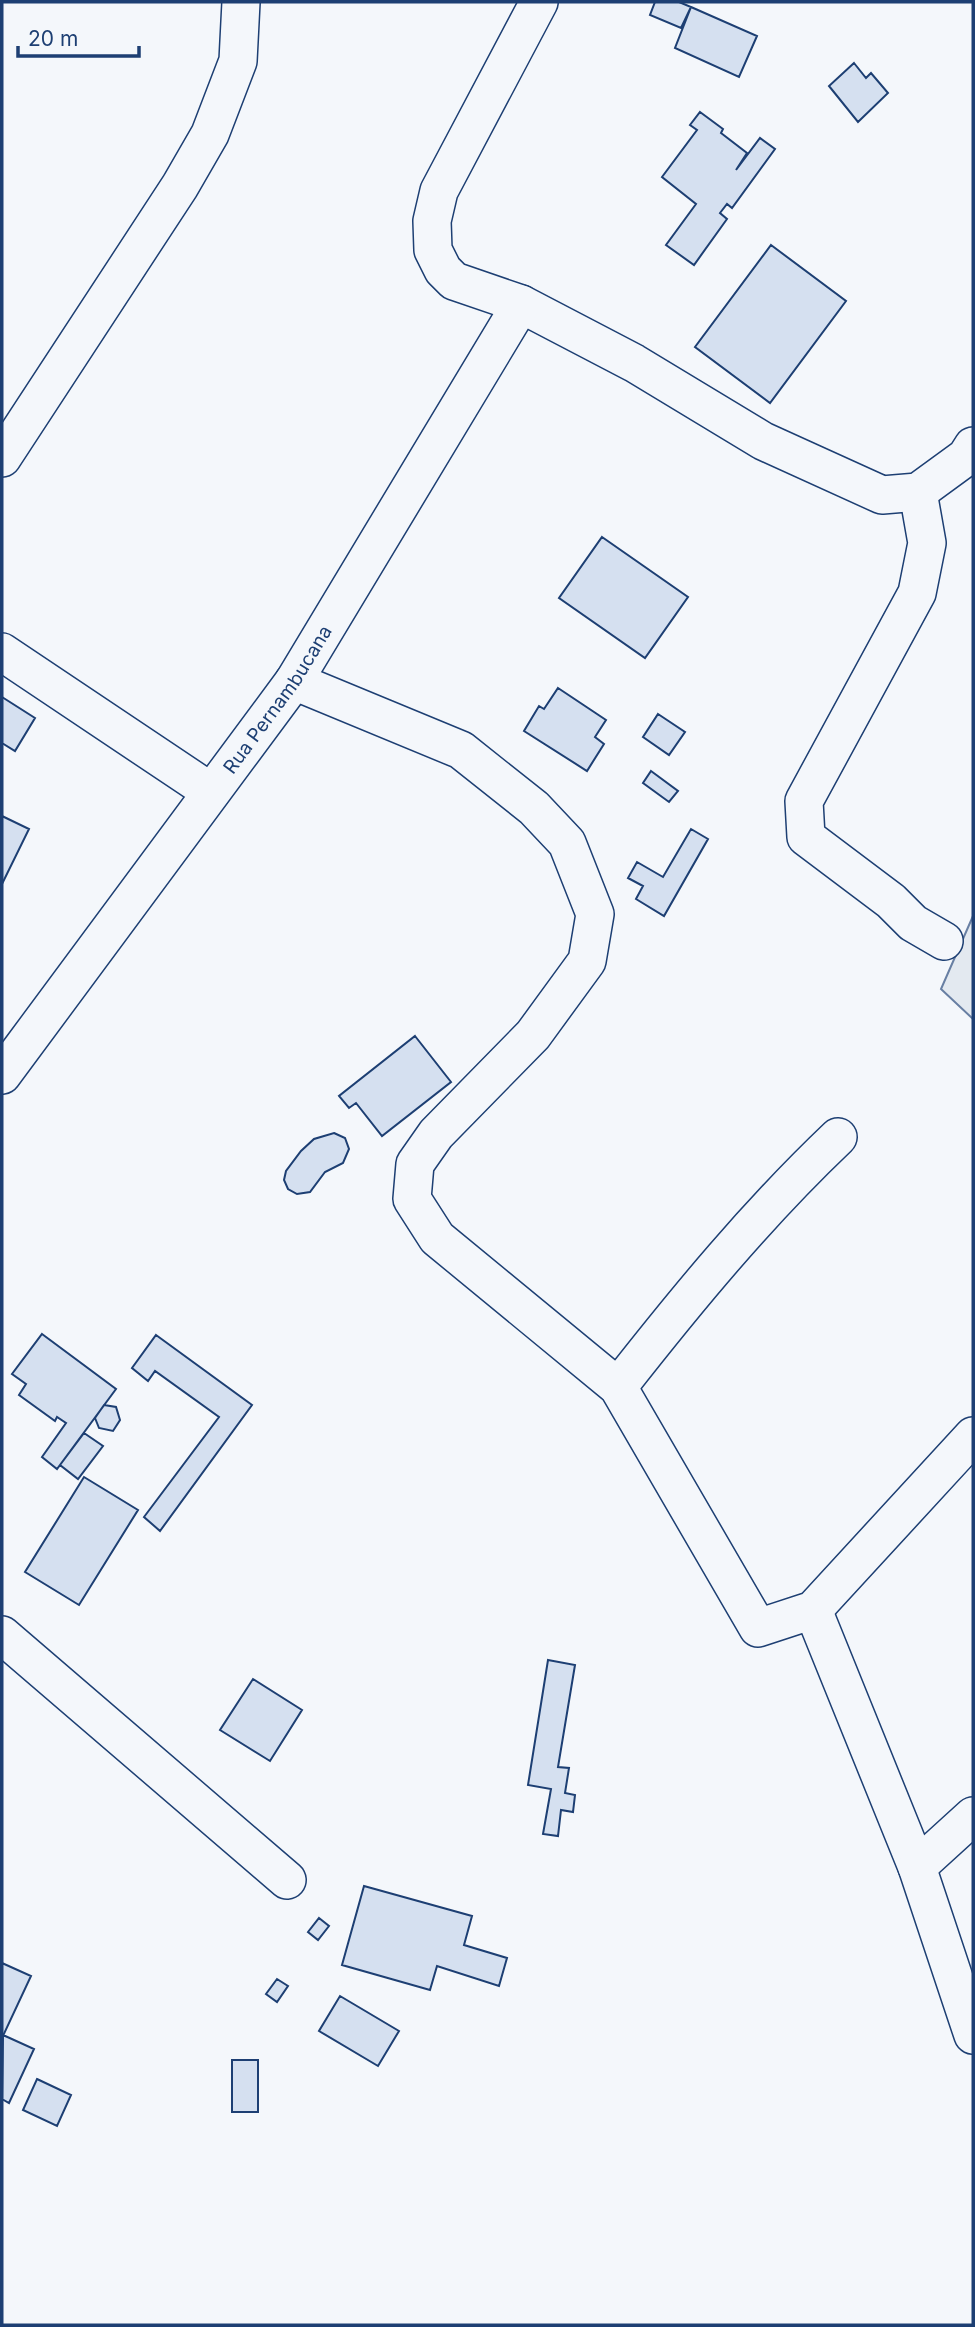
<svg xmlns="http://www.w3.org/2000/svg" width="975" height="2327" viewBox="0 0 975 2327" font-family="Inter,sans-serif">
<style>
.green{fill:#e3e9f0;stroke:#687fa3;stroke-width:2}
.building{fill:#d5e0f0;stroke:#1d3f73;stroke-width:2}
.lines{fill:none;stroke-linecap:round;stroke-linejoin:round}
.minor-casing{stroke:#1d3f73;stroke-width:40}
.minor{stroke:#f4f7fb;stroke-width:37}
.labels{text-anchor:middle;stroke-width:5;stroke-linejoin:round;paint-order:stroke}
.street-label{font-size:19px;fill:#1d3f73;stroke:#f4f7fb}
</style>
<rect width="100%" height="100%" fill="#f4f7fb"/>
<path class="green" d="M973,916V1019L941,989Z"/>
<path class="building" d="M655,2H679L691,7L681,28L650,15Z
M691,7L757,36L739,77L675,48Z
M854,63L866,78L871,73L888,93L858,122L829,86Z
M700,112L723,129L721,133L747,153L736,170L760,138L775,149L732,208L727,204L720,213L727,219L694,265L666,245L696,204L662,177L697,130L690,125Z
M771,245L846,301L770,403L695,347Z
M602,537L688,597L645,658L559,598Z
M558,688L606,720L595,737L604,744L587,771L524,731L539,706L544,709Z
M2,697L35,718L15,751L2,743Z
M658,714L685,732L669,755L643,737Z
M651,771L678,791L669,802L643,783Z
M2,816L29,829L2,884Z
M691,829L708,839L664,916L636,899L643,886L628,878L637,862L663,877Z
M415,1036L451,1082L382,1136L356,1103L349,1108L339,1096Z
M334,1133L345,1138L349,1149L343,1163L325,1172L310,1192L297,1194L288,1189L284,1180L286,1171L301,1151L314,1139Z
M42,1334L116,1389L57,1469L42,1457L66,1423L57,1417L55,1421L19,1395L26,1384L12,1374Z
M156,1335L252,1405L160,1531L144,1517L219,1417L155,1371L148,1381L132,1368Z
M104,1405L116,1407L120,1420L113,1431L99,1428L95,1418Z
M84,1433L103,1446L78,1479L60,1465Z
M84,1477L138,1510L79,1605L25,1572Z
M548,1660L575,1665L558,1767L569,1768L565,1793L575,1795L573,1812L561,1810L558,1836L543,1834L551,1789L528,1785Z
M253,1679L302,1710L270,1761L220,1730Z
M364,1886L472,1916L464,1945L507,1958L499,1986L437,1966L430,1990L342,1965Z
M319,1918L329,1926L318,1940L308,1932Z
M2,1963L31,1976L2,2038Z
M277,1979L288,1986L277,2002L266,1994Z
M340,1996L399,2031L378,2066L319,2031Z
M3,2035L34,2049L9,2103L2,2099Z
M232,2060H258V2112H232Z
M37,2079L71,2095L57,2126L23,2110Z"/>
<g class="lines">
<defs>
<g id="minor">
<path d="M539,2L439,191L432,221L433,250L443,270L454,281L521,304L634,363L763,441L882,495L918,492L966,457L973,446"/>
<path d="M2,458L180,186L210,134L238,61L241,2"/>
<path d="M918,492L927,543L917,593L804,801L806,837L891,901L913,923L944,941"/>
<path d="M2,652L211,792"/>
<path d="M294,681L461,750L534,808L567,843L595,914L587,961L533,1035L436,1134L415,1164L412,1199L437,1238L618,1387L758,1628L813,1610L973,1436"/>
<path id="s1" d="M2,1075L294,681L521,304"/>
<path d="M618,1387C687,1299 757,1214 838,1137"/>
<path d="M813,1610L917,1867L973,2035"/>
<path d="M2,1635L287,1880"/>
<path d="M917,1867L973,1816"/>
</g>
</defs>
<use href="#minor" class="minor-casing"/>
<use href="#minor" class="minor"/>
</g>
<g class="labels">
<g class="street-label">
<text dy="7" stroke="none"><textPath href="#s1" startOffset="466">Rua Pernambucana</textPath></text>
</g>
</g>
<rect width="975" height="2327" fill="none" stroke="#1d3f73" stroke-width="7"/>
<path d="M18 46v10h121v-10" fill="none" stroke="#1d3f73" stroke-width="3.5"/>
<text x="28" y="46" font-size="21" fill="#1d3f73" stroke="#f4f7fb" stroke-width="5" paint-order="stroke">20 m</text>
</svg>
